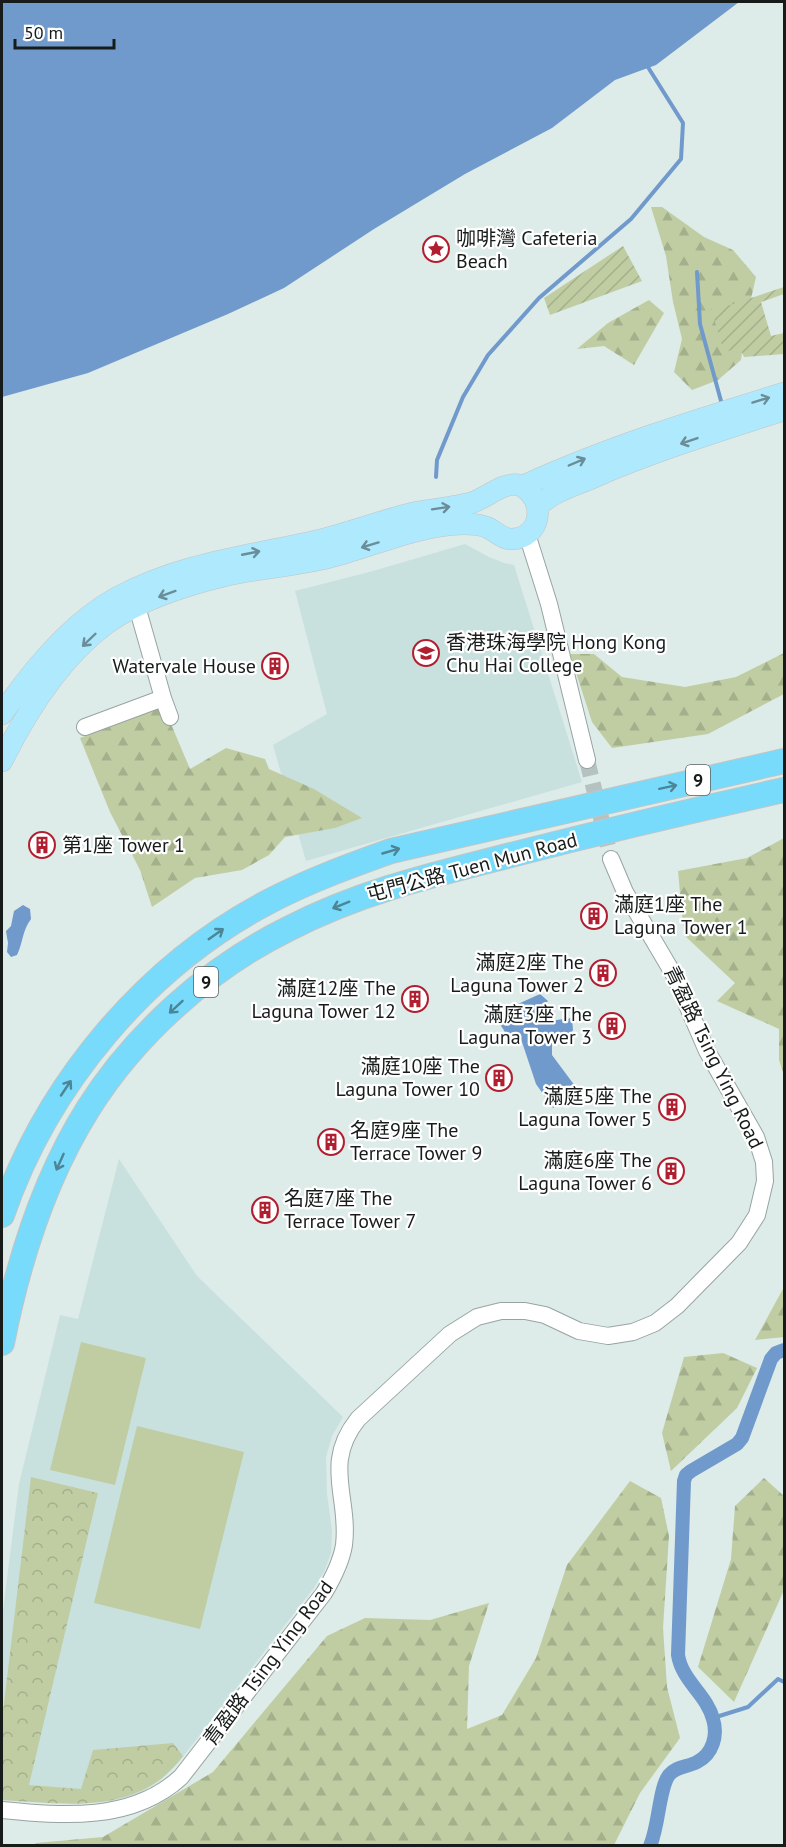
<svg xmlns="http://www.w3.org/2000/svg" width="786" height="1847" viewBox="0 0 786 1847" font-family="'PT Sans','Noto Sans TC',sans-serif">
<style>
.built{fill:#c9e1de}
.forest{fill:url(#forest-firs)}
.park{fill:url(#park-crowns)}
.garden{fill:url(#garden-furrows)}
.pitch{fill:#c0cda3}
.water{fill:#7099cc}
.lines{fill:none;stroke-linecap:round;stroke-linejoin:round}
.stream{stroke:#7099cc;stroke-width:4}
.canal{stroke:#7099cc;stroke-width:14}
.minor-tunnel{stroke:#b5c2c0;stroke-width:16;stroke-dasharray:16 8;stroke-linecap:butt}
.minor-casing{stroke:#97a4a3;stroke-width:18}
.major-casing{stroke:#c3c4c4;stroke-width:22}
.highway-casing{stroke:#c3c4c4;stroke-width:26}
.minor{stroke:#fff;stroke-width:16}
.major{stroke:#aee9fd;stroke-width:21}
.highway{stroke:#78dbfb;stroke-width:24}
.oneway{stroke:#6a8d97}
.oneway2{stroke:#4c8596}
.labels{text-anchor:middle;stroke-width:4.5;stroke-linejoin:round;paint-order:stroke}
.shield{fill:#fff;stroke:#5d605f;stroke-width:1.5}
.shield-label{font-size:18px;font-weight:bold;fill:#171c1b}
.poi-label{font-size:20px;fill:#171c1b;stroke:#fff;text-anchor:end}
.street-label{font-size:20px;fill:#171c1b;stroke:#fff}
</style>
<defs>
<pattern id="forest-firs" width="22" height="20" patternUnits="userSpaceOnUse" patternTransform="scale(1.5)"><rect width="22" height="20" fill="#c0cda3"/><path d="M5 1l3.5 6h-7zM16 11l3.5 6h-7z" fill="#a4af8c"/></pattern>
<pattern id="park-crowns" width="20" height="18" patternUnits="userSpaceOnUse" patternTransform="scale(1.5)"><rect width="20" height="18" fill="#c0cda3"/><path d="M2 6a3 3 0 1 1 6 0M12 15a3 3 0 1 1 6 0" fill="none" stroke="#a4af8c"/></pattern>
<pattern id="garden-furrows" width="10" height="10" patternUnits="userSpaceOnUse" patternTransform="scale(1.5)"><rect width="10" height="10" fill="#c0cda3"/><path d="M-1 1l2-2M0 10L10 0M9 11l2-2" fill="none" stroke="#a4af8c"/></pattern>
</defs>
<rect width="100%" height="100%" fill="#ddebe9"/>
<path class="built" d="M465,544L489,557L504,563L514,565L582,782L306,861L273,745L327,714L295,591L373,571Z
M119,1159L197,1276L343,1417L332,1436L326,1457L327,1494L332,1531L331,1553L324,1572L313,1589L178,1763L160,1781L138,1794L114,1801L87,1803L2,1800V1618L19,1484L60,1315L78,1319Z"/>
<path class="forest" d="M651,207H662L704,237L733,250L756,277L747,316L741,360L718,380L692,390L674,372L682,339L673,302L666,256Z
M649,300L664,313L634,365L604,346L577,349L608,323Z
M784,653V694L708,734L612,748L592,722L570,654H594L622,677L685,687L736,677Z
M157,708L171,724L190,769L226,748L265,759L269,769L314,789L362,818L335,828L285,837L269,855L242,870L195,878L152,907L140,870L110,812L80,738Z
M784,838V1075L779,1060V1029L717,1001L735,983L684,935L678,871L747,858Z
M784,1287V1337L755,1340Z
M723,1353L757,1368L737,1408L671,1471L662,1433L684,1357Z
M764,1478L784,1496V1590L734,1702L698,1667L731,1559L735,1506Z
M630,1481L661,1498L669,1536L663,1628L667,1687L680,1738L640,1793L614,1845H33L36,1843L103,1837L213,1772L327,1636L365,1618L430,1620L489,1603L469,1666L467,1729L502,1715L536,1658L567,1565Z"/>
<path class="park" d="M31,1477L98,1493L29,1785L81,1789L93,1750L173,1743L183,1756C139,1816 67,1804 2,1800V1720Z"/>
<path class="garden" d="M623,246L642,281L550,315L544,298Z
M784,287V294L761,302L771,336L784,333V354L744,357L740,348L724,352L711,309L730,305Z"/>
<path class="pitch" d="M81,1342L146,1358L115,1485L50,1470Z
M137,1426L244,1452L200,1629L94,1603Z"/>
<path class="water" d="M2,2H739L656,65L615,80L552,128L465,174L374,229L284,288L228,314L88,373L2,397Z
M23,905L30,909L31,919C22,931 23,943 17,955L11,957L7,952L8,943L6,931L11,926L14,911Z
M540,994L548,1001L537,1013L541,1022L572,1018L573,1030L565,1042H552V1055L578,1090L553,1108L536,1084L521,1039L505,1032L494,1015Z"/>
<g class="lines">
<path class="stream" d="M697,272L700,324L721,401
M436,477L437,460L463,397L488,355L539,298L631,219L681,159L683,123L646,64
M713,1718L748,1707L778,1679L784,1682"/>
<path class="canal" d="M650,1846C659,1826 659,1788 669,1775C676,1766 688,1767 697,1762C713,1754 718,1735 713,1719C707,1695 682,1681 678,1655L684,1481L686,1475L691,1471L737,1444L742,1438L771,1359L776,1353L784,1350"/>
<path class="minor-tunnel" d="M587,760L611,859"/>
<defs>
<path id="minor" d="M527,534L549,604L587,760
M163,698L170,717
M85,727L163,698L134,596
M2,1810C63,1816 132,1822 181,1777L324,1593C333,1578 341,1563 344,1545C350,1497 322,1464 358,1419L450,1334L477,1317L501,1311H525L545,1315L579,1331L608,1336L633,1332L655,1323L677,1306L739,1243L757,1215L765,1181L764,1162L756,1137L707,1051L674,975L625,892L611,859"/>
<path id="major" d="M523,486C608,447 696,420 784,393
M538,506C553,492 573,486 592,478C654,451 719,431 784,410
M2,714C30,673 71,623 116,598C178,564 248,556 316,541C349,533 380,521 413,513C432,509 452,508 471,503C489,497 501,482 520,485C549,501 540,540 510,539C500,538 495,530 486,527C479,524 471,524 464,524C416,525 372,547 327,558C293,566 258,568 224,576C186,585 137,601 106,624C60,658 27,711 2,761"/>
<path id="highway" d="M2,1215C47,1084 146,966 268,902C308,881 349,866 391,851L784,761
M2,1343C18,1262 44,1179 88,1109C135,1034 209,968 288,929C361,891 436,874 515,854C605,831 694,810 784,790"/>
</defs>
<use href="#minor" class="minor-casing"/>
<use href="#major" class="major-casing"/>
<use href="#highway" class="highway-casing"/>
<use href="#minor" class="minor"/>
<use href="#major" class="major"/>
<use href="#highway" class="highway"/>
</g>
<defs><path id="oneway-shaft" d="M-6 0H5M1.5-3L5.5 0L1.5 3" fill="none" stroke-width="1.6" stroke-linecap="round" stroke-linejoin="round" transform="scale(1.5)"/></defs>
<g class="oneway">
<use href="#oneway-shaft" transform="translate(761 400) rotate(-17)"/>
<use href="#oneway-shaft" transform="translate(689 441) rotate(161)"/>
<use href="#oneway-shaft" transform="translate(577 462) rotate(-23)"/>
<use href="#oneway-shaft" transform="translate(441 508) rotate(-9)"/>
<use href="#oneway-shaft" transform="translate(370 545) rotate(163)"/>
<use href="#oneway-shaft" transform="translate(251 553) rotate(-11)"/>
<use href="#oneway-shaft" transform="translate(167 594) rotate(160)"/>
<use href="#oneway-shaft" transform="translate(89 640) rotate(136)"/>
</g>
<g class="oneway2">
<use href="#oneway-shaft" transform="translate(668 787) rotate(-12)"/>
<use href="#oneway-shaft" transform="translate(391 851) rotate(-16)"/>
<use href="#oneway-shaft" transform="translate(341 905) rotate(158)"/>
<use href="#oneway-shaft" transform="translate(216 934) rotate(-35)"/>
<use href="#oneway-shaft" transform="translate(176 1007) rotate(137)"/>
<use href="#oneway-shaft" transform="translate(66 1088) rotate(-56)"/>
<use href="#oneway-shaft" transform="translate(60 1162) rotate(114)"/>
</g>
<defs>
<symbol id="sight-ring" viewBox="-11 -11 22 22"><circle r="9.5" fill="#fff" stroke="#b11e30" stroke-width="1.5"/><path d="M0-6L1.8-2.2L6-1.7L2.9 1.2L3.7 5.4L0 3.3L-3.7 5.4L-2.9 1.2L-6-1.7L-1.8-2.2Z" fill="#b11e30"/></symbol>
<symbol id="university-ring" viewBox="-11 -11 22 22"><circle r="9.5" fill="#fff" stroke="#b11e30" stroke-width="1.5"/><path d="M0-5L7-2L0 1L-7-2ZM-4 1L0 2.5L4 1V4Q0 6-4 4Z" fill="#b11e30"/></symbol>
<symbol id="building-ring" viewBox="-11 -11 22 22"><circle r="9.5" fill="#fff" stroke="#b11e30" stroke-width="1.5"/><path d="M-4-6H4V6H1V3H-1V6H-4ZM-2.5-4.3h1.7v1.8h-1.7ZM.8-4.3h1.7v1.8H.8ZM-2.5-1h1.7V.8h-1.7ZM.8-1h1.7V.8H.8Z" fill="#b11e30"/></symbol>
</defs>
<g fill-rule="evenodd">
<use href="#sight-ring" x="421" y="234" width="30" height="30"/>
<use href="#university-ring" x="411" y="638" width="30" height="30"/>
<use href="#building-ring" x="260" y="651" width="30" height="30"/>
<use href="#building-ring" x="27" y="830" width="30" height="30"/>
<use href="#building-ring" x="579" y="901" width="30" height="30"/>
<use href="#building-ring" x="588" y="958" width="30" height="30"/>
<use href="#building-ring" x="400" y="984" width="30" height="30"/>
<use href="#building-ring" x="597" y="1011" width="30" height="30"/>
<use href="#building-ring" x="484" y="1063" width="30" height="30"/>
<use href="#building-ring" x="657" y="1092" width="30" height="30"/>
<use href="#building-ring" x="316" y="1127" width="30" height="30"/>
<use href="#building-ring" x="656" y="1156" width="30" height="30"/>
<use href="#building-ring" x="250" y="1195" width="30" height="30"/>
</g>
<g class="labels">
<g class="shield">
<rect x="686" y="765" width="24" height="30" rx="4.5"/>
<rect x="194" y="967" width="24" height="30" rx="4.5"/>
</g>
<g class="shield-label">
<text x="698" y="786">9</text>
<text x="206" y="988">9</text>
</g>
<g class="poi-label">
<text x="456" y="245" text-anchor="start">咖啡灣 Cafeteria<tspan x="456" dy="23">Beach</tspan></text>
<text x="446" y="649" text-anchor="start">香港珠海學院 Hong Kong<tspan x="446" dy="23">Chu Hai College</tspan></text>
<text x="256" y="673">Watervale House</text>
<text x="62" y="852" text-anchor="start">第1座 Tower 1</text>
<text x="614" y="911" text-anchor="start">滿庭1座 The<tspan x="614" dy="23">Laguna Tower 1</tspan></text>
<text x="584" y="969">滿庭2座 The<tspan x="584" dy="23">Laguna Tower 2</tspan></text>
<text x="396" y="995">滿庭12座 The<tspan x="396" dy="23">Laguna Tower 12</tspan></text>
<text x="592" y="1021">滿庭3座 The<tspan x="592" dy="23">Laguna Tower 3</tspan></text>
<text x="480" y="1073">滿庭10座 The<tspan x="480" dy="23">Laguna Tower 10</tspan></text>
<text x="652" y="1103">滿庭5座 The<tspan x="652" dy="23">Laguna Tower 5</tspan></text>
<text x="350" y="1137" text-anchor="start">名庭9座 The<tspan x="350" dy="23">Terrace Tower 9</tspan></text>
<text x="652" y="1167">滿庭6座 The<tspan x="652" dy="23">Laguna Tower 6</tspan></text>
<text x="284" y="1205" text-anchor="start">名庭7座 The<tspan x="284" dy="23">Terrace Tower 7</tspan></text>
</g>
<g class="street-label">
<text transform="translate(472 867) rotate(-15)" y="7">屯門公路 Tuen Mun Road</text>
<text transform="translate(714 1057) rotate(64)" y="7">青盈路 Tsing Ying Road</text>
<text transform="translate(268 1663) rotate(-53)" y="7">青盈路 Tsing Ying Road</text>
</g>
</g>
<rect width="786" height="1847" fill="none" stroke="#171c1b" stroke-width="6"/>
<path d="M15 39v9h99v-9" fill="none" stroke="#171c1b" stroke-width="3"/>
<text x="24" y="39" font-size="18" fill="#171c1b" stroke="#ffffff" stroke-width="4.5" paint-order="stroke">50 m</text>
</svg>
